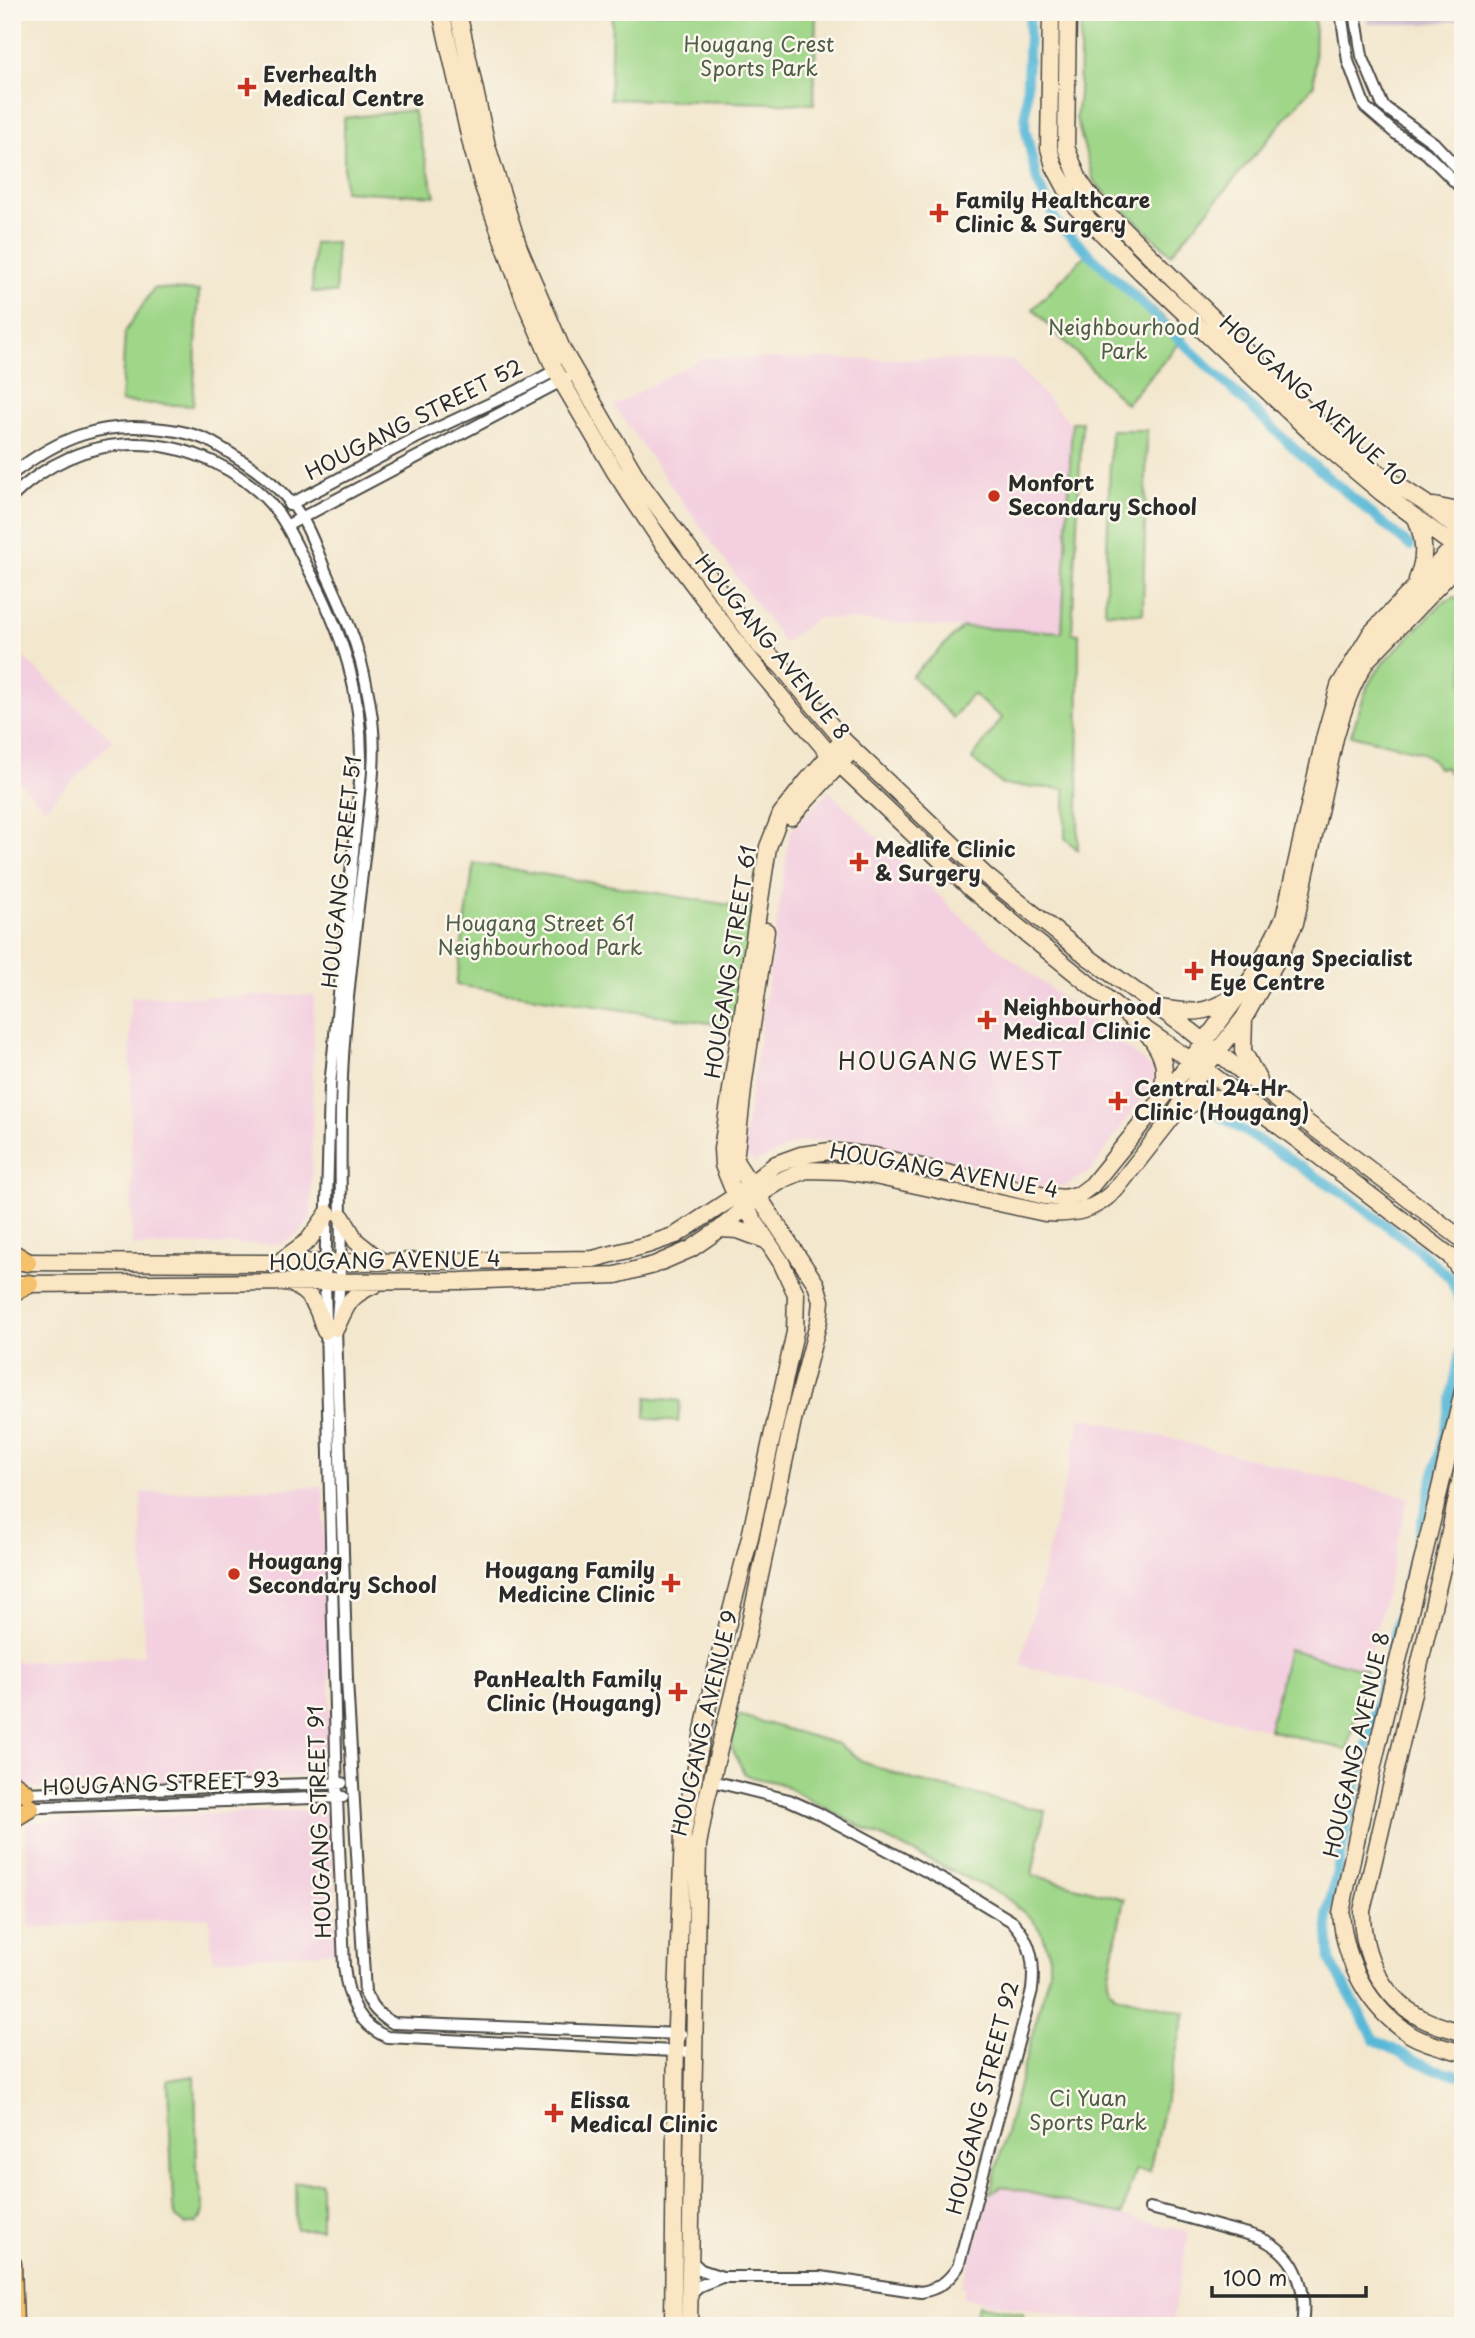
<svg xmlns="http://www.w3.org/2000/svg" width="1475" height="2338" viewBox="0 0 1475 2338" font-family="'Playpen Sans',sans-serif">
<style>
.built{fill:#f3cfdf}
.industrial{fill:#cfbdce}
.green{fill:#9fd688;stroke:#65805a;stroke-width:2}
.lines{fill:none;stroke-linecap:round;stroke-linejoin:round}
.canal{stroke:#59b8d7;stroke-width:10}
.street-casing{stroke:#494743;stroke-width:14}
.secondary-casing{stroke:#494743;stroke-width:19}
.primary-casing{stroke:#494743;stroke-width:21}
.street{stroke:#fff;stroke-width:10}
.secondary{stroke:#fbe6c4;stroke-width:16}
.primary{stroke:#f5c16b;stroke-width:18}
.poi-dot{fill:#c8321e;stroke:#fbf7ec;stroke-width:2.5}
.labels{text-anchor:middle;stroke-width:5;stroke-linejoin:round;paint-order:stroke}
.park-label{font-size:21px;fill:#4e5e47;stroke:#fbf7ec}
.poi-label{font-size:21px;font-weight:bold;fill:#2b2b2b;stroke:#fbf7ec;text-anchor:start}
.street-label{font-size:21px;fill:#2b2b2b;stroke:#fbf7ec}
.neighbourhood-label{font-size:23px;letter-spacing:2px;fill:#2b2b2b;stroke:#fbf7ec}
</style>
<rect width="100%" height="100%" fill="#fbf7ec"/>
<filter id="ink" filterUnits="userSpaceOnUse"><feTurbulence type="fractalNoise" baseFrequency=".0143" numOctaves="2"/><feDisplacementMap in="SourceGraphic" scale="14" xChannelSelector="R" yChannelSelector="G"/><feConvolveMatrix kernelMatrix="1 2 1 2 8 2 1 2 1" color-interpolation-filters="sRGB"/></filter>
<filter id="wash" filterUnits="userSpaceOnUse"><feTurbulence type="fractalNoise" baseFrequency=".00686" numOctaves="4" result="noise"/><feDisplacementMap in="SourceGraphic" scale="28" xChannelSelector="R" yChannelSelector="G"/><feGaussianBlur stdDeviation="1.57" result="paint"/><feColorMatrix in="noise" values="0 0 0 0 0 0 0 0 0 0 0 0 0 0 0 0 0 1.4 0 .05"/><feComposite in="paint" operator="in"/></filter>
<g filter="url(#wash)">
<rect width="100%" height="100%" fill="#f3e7ce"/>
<path class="built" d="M702,358L1012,360L1071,424L1063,632L945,627L817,618L784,643L614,406Z
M12,647L113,740L45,808L12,775Z
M829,791L975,930L1154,1070V1080L1091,1171L1065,1186L1042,1187L840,1139L799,1142L756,1162L742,1155L790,832Z
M314,995L311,1219L299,1233L282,1244L132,1246L130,997Z
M1081,1417L1409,1497L1347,1750L1020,1665Z
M310,1487H321L323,1490L332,1761L326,1771L317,1776L24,1789L16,1781L13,1662L144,1656L141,1493Z
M330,1809L338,1951L213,1960L209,1917L30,1928L26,1822Z
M1002,2186L1189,2232L1171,2326H1110L1109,2324L962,2298L965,2288L961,2285L968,2269L990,2193Z"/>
<path class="industrial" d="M1367,12H1463V20L1424,24H1367Z"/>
<path class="green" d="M612,12H816L814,104L610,99Z
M1081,12H1315L1314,85L1171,254L1094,182L1076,118L1079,95Z
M413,110L435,196L344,191V118Z
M336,242V293L312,292L314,243Z
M1090,250L1185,337L1126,404L1033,309Z
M154,288L199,291L193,406L121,402L125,332Z
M1072,422H1082L1072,633L1079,634L1078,850L1065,838V789L1003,785L972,759L1002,718L972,694L953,718L912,676L963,627L1062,632Z
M1111,430H1147L1143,614L1105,612Z
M1455,597L1463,602V792L1445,767L1438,768L1433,760L1421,752L1351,735L1368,685L1383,663L1443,602Z
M474,863L754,909L737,1027L456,985Z
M647,1397L680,1401L678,1422L645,1418Z
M1288,1649L1367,1670L1347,1750L1269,1730Z
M738,1715L838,1744L862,1761L910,1779L1045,1811L1032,1875L1124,1899L1108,1979L1109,1988L1115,1995L1185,2013L1149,2172L1135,2170L1122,2215L1002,2186L990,2193L1049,1972V1954L1043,1935L1032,1919L1004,1896L857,1825L779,1783L751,1777L744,1773L731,1746Z
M195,2076L197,2169L204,2210L202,2217L197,2223L186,2225L176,2218L173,2207L168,2080Z
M321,2182V2229H296L295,2183Z
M978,2305L1023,2313V2326H973Z"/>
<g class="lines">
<path class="canal" d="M1030,12L1025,127L1037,181L1057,223L1298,452L1410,546
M1210,1110L1349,1197L1414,1246L1450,1278L1463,1308
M1463,1338L1444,1434L1360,1772L1327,1915L1330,1960L1375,2040L1431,2068L1463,2076"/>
</g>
</g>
<g filter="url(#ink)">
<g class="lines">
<defs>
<path id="street" d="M1341,12L1348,61L1365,107L1395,133L1426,153L1463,190
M1355,12L1362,56L1383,106L1434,143L1463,174
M12,474C60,437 101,421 163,429C181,431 197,434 213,443C241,459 270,477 291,503C308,522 317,552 327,575C351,626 365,663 372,719C377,760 370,800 366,841C358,908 349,975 344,1043C336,1138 346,1233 336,1328L347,1680L365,1993C372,2007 378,2015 393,2023L681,2034
M12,497C45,464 88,444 135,444C188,444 245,470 278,513C289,528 297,547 306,564C343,633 363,692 361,771L330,1086L325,1281L337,1797L344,1966C347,1995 357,2025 387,2037L694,2052
M289,505L416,438L519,390L558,369
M286,526L567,378
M22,1793L342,1783
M12,1808L343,1797
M1150,2208C1175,2214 1200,2221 1224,2228C1238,2232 1254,2234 1266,2241C1299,2258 1307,2292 1302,2326
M690,2260L701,2270L722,2277H821L921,2292C939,2289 948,2281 958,2267L1032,1990C1035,1964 1032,1942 1013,1922L952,1885L816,1812L789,1800L708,1780
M689,2295L699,2286L722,2277"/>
<path id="secondary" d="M441,12L472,148L484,189L526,304L555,370L615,472L661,541L747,656L830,755L970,888L1142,1027L1211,1074L1450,1256L1463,1274
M458,12L487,146L519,248L562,349L639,481L760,646L782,667L843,740L986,876L1088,957L1191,1031L1285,1106L1463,1240
M1051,12L1049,148L1054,166L1076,207L1141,272L1320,441L1382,493L1461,551
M1068,12L1066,147L1079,180L1090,196L1328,432L1376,471L1425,503L1463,533
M1434,506L1463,512
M1416,518C1425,541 1426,557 1417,580
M791,817L853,749
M1160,1008C1193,1013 1203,1015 1232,998
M1244,1018L1243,1051L1259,1081
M1148,1034C1166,1058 1166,1067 1162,1097
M1179,1111C1203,1096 1215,1095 1243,1102
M342,1217L356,1241L382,1262
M720,1229L738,1230L765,1240
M15,1262L278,1263L593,1259L647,1245L676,1235L737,1195L776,1164L801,1155L830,1151L874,1156L1045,1196L1064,1198L1080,1194L1092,1185L1162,1099L1254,975L1284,918L1325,735L1339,686L1371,633L1463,537
M278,1263L308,1241L328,1213
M291,1283C314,1296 317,1306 325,1331
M18,1284L461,1281L616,1275L654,1265L691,1249L720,1229L765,1191L784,1179L806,1170L844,1171L870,1175L1045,1213C1073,1215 1095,1211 1116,1189L1174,1115L1199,1075L1244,1018L1279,956L1295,923L1335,738C1343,710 1351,685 1367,660L1463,560
M336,1328C348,1302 349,1296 376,1284
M1463,1391C1423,1565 1376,1738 1341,1913C1345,1963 1368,2008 1411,2035C1426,2044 1447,2048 1463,2053
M1463,1467L1447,1547L1362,1911C1362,1954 1381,1997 1421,2018C1433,2025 1449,2028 1463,2033
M673,2326L676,2026L683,1834L712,1685L750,1537L795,1332L796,1294L781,1262L732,1187L723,1165L722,1149L768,847L781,814L807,781L843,740
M689,2326L698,1845L706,1802L747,1637L793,1420L819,1320L821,1301L816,1284L735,1161L744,1080L766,931"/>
<path id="primary" d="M12,1253L27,1262
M12,1292L29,1284
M12,1783L26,1793
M12,1819L30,1808
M12,2264L14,2326"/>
</defs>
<use href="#street" class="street-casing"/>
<use href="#secondary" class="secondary-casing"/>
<use href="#primary" class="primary-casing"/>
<use href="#street" class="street"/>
<use href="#secondary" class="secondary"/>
<use href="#primary" class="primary"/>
</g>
</g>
<g class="poi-dot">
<path d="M243.5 76.5h7v7h7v7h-7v7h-7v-7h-7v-7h7z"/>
<path d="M935.5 202.5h7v7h7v7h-7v7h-7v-7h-7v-7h7z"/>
<circle cx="994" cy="496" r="7"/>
<path d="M855.5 851.5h7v7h7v7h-7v7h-7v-7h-7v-7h7z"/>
<path d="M1190.5 960.5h7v7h7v7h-7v7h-7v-7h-7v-7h7z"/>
<path d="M983.5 1009.5h7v7h7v7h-7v7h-7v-7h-7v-7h7z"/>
<path d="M1114.5 1090.5h7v7h7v7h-7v7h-7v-7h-7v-7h7z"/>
<circle cx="234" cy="1574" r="7"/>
<path d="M667.5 1572.5h7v7h7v7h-7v7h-7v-7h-7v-7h7z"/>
<path d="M674.5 1681.5h7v7h7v7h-7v7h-7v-7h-7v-7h7z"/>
<path d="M550.5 2102.5h7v7h7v7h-7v7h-7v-7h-7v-7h7z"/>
</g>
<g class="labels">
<g class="park-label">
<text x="759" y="52">Hougang Crest<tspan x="759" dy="24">Sports Park</tspan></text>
<text x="1124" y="335">Neighbourhood<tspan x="1124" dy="24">Park</tspan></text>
<text x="540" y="931">Hougang Street 61<tspan x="540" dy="24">Neighbourhood Park</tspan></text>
<text x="1088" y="2106">Ci Yuan<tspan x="1088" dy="24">Sports Park</tspan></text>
</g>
<g class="poi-label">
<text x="263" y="82">Everhealth<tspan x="263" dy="24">Medical Centre</tspan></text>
<text x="955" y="208">Family Healthcare<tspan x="955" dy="24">Clinic &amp; Surgery</tspan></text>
<text x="1008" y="491">Monfort<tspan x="1008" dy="24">Secondary School</tspan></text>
<text x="875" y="857">Medlife Clinic<tspan x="875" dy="24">&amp; Surgery</tspan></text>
<text x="1210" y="966">Hougang Specialist<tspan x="1210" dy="24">Eye Centre</tspan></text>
<text x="1003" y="1015">Neighbourhood<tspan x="1003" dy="24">Medical Clinic</tspan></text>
<text x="1134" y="1096">Central 24-Hr<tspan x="1134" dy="24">Clinic (Hougang)</tspan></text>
<text x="248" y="1569">Hougang<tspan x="248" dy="24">Secondary School</tspan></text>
<text x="655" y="1578" text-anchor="end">Hougang Family<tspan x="655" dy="24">Medicine Clinic</tspan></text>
<text x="662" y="1687" text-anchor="end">PanHealth Family<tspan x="662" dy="24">Clinic (Hougang)</tspan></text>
<text x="570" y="2108">Elissa<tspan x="570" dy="24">Medical Clinic</tspan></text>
</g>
<g class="street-label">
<text transform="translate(1313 401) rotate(42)" y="7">HOUGANG AVENUE 10</text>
<text transform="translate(414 420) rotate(-27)" y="7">HOUGANG STREET 52</text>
<text transform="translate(772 647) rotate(51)" y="7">HOUGANG AVENUE 8</text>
<text transform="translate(342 872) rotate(-84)" y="7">HOUGANG STREET 51</text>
<text transform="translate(731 962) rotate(-81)" y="7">HOUGANG STREET 61</text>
<text transform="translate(944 1171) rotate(10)" y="7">HOUGANG AVENUE 4</text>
<text transform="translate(385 1261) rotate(-1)" y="7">HOUGANG AVENUE 4</text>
<text transform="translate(705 1723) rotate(-77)" y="7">HOUGANG AVENUE 9</text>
<text transform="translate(1357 1745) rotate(-77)" y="7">HOUGANG AVENUE 8</text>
<text transform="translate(161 1784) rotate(-2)" y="7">HOUGANG STREET 93</text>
<text transform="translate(320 1822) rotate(-92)" y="7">HOUGANG STREET 91</text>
<text transform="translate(983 2098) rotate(-76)" y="7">HOUGANG STREET 92</text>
</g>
<g class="neighbourhood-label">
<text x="951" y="1070">HOUGANG WEST</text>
</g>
</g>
<rect width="1475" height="2338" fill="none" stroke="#fbf7ec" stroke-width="42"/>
<path d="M1212 2286v10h154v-10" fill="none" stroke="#2b2b2b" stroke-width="3.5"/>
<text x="1223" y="2286" font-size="21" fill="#2b2b2b" stroke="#fbf7ec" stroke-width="5" paint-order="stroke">100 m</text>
</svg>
